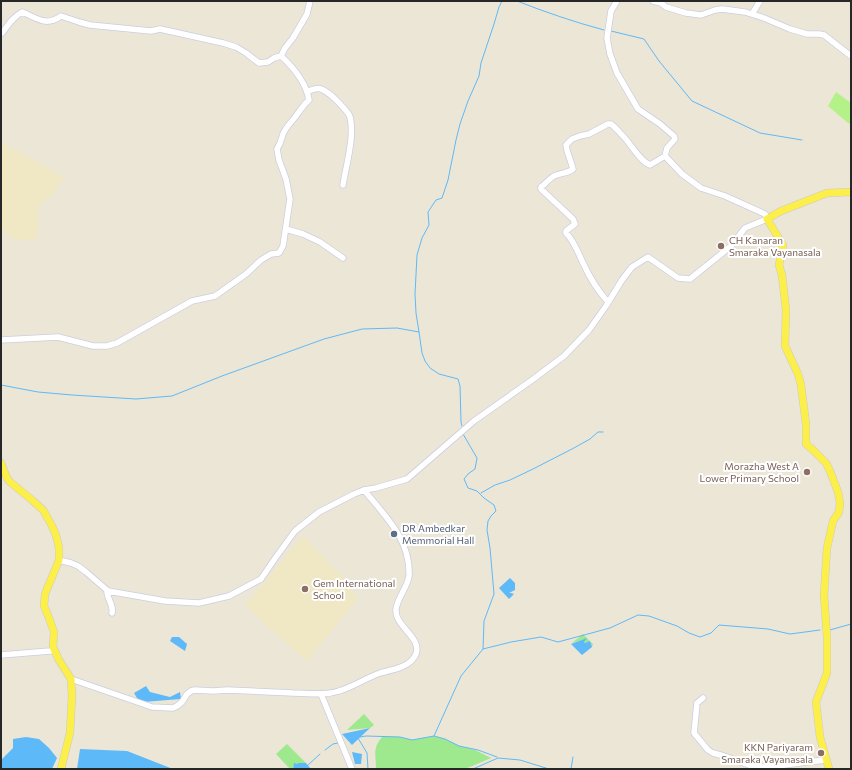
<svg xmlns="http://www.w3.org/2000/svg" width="852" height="770" viewBox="0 0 852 770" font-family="Commissioner,sans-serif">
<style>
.education{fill:#f0e8c4}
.green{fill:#9ee88d}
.pitch{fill:#b4f188}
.water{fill:#5eb9f9}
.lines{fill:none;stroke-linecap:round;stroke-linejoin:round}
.stream{stroke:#5eb9f9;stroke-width:1}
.minor-casing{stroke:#cccde2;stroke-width:7}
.major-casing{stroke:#cbcbcb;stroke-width:8}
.minor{stroke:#fff;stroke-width:5.5}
.major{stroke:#fdef4a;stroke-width:7}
.education-dot{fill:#8d6e63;stroke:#fff;stroke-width:1.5}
.service-dot{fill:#5c6f8a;stroke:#fff;stroke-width:1.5}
.labels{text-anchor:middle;stroke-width:4;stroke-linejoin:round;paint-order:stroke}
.education-label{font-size:10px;fill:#785e54;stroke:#fff;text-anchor:start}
.service-label{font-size:10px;fill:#4e5e75;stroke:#fff;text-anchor:start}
</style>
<rect width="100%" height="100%" fill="#ece6d7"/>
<path class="education" d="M1,142L64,177L55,192L39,206L37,239L16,241L1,229Z
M303,536L346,580L358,599L307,661L269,628L245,605Z"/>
<path class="green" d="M583,634L593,644L592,647L590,641L585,644L584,641L586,639L572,643Z
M364,714L374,725L370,728L347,730Z
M383,736L400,737L412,740L434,736L445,739L460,746L475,750L491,758L465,769H376C376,754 372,748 383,736Z
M287,744L306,763H304L293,766V769H290L276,754Z"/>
<path class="pitch" d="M836,92L851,103V124L848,123L828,106Z"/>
<path class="water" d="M510,578L515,583V590L511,592H509L511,593L514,594L509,599L499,588Z
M172,637H179L187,644L185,651L170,641Z
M587,638L584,642L585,643L590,641L592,647L582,655L571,644Z
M146,686L150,692L170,697L180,692L181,699L143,702L137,698L134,693Z
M370,728L352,745L342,734Z
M26,737L39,739L49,748L57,758L52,769H1V760L13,748V739Z
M80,749L127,751L173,769H77Z
M352,752L362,754L361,764H355Z
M294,763L297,764L299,763H306L311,769H293Z"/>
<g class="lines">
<path class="stream" d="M517,1C545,12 574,22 604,30
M611,31L644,39L659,61L692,101L760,133L802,140
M1,385L38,392L72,395L136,399L172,396L222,376L324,339L362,329L397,328L419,332
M462,426L461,422L460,386L458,379L439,374L430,368L425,361L422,353L419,332L416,313L415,294L417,255L422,238L429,225L428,212L436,200L442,198L448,180L456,140L460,124L468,101L479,76L481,63L494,24L499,7L502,1
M481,493L495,485L510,480L533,469L572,449L590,439L598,432H603
M830,630L851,624
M483,649L511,642L541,637L558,642L610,628L638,615L649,616L677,626L689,633L700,637L711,633L719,625L768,629L790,634L820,630
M434,736L445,739L459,746L478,750L497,757
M360,737L366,736L400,737L412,740L434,736L461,676L483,649L484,621L494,594L490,548L487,530L488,521L491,516L496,511L494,505L484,498L477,491L468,488L464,479L468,474L475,469L477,458L463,434
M358,738L367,753L368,769
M325,750L333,744L338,743
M307,766L320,754
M473,769L498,758L520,760L549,769
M571,769L573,757"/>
<defs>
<path id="minor" d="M653,1L661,3L666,7L686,13L701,15L715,10L722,9L745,12L764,18L790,29L807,34H819L824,35L851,56
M752,14L760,1
M1,32L2,33C9,24 12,18 22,12C37,18 46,27 61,16L79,22L90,25L151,31L160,29L223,43L236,47L246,53L259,63L268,62L274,58L281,56C294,68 306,82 309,100C304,104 302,108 298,113C294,120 286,126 283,134C281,140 281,143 277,149L279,160L286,179L290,199L283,246L279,253L271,254L261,260L246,274L215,296L192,301L117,343L107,346H93L58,337L1,340
M281,56L285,48L293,38L307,14L310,1
M307,92C319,86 322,88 332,96C337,101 348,111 350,117C355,135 346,166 343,185
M286,229L303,234L320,242L343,258
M608,302C598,291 589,276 583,263C578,252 574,241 566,233V231L575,224L573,219L541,189V187C545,184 549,179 554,176C560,173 569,173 573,169C571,161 567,153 566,145L572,139L580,136L589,134L608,124H611C616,128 620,133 624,137C632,146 640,161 650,165L665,156
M59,560L71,563L78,566L86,572L108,591L165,601L199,603L229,596L261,579L276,557L295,531L319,512L354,494L364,490L376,488L407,479L474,421L532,380L564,356L589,330L606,306L622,280L632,267L648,257L678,278L690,279L731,246L745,228L767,219L765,214L725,196L701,188L682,174L665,156L667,148L675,139L674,136L660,124L638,109L617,73L610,54L607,38L611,11L617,1
M107,590C106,598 114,604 112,613
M1,655L50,651L55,650
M71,679L152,707L173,708L177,706L182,702L187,694L191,691L195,690L213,691L227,690C249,691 271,692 293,693C308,693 324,696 339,691C353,687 366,678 380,673C392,670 411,667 416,654C422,637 394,626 396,609C397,599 408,586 409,576C411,540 385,516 364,490
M321,694L352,769
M703,698L697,703L694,733L708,750L713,753L724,756L749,765L760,767H771L806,762L827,760"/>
<path id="major" d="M1,463L7,478L10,482L32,500L43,510L51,524L56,535L59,548V560L45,594L44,606L49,618L54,632L53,647L59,660L71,679L72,696L70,733L61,769
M829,769L820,737L816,702L827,673V637L824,595L827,548L833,521L839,512L840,503L838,492L830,471L826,463L813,450L806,444V424L801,385L798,374L785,346L786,310L782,275L779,265L783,245L767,219L781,211L827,193L851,192"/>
</defs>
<use href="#minor" class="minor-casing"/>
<use href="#major" class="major-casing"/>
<use href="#minor" class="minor"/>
<use href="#major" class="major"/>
</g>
<g class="education-dot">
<circle cx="721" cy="246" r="4"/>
<circle cx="807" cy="472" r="4"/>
<circle cx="305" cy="589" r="4"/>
<circle cx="821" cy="753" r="4"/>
</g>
<circle class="service-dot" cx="394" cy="534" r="4"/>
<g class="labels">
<g class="education-label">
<text x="729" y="244">CH Kanaran<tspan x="729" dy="12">Smaraka Vayanasala</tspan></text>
<text x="799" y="470" text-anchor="end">Morazha West A<tspan x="799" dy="12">Lower Primary School</tspan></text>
<text x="313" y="587">Gem International<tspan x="313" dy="12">School</tspan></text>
<text x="813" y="751" text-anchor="end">KKN Pariyaram<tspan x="813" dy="12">Smaraka Vayanasala</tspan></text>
</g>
<g class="service-label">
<text x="402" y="532">DR Ambedkar<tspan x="402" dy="12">Memmorial Hall</tspan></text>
</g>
</g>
<rect width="852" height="770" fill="none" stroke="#272727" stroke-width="4"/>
</svg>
